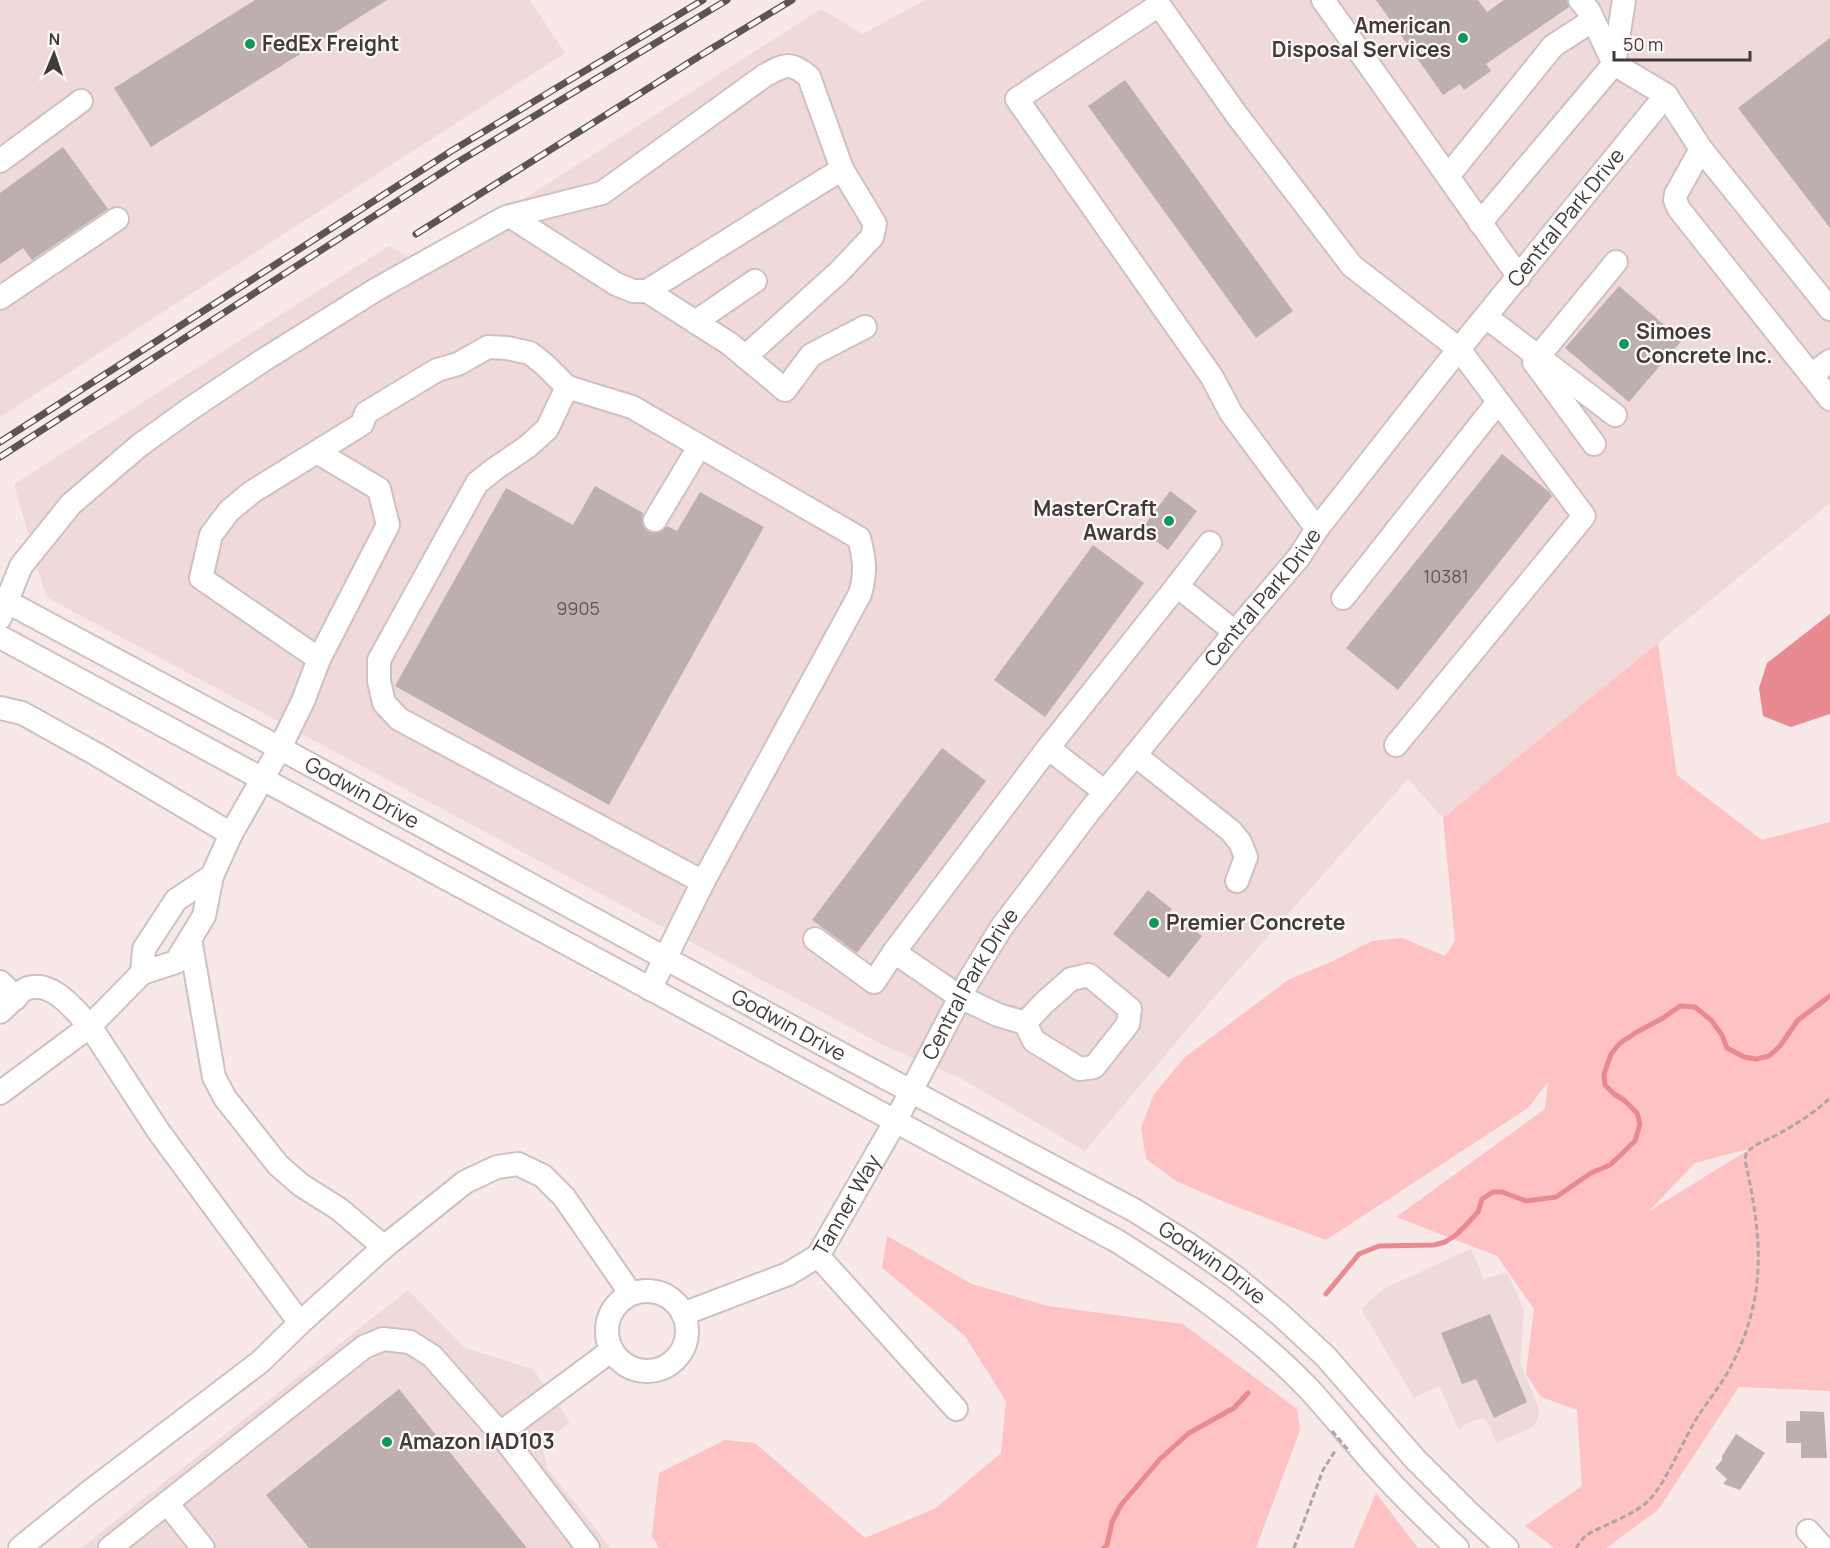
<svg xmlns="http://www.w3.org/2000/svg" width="1830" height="1548" viewBox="0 0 1830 1548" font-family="Manrope,sans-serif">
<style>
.built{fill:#f0d9d9}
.green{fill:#fec2c5;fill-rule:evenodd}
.water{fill:#e98a91}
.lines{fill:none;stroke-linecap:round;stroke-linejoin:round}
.stream{stroke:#e98a91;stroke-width:5}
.building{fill:#beafaf}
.minor-casing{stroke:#cfc0c1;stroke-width:26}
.path{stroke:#b0a4a4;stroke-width:3;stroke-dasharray:6 3;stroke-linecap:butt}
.minor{stroke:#fff;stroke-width:22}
.rail-casing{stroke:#5c5454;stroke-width:7}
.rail{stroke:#fef8f8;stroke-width:4.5;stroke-dasharray:14;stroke-linecap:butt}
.path-bridge{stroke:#b0a4a4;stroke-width:3;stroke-dasharray:6 3;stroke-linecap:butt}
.poi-dot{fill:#109859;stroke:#fef8f8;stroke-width:2}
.labels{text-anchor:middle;stroke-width:4.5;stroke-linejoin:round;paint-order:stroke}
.number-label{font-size:18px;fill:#605757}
.poi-label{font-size:21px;font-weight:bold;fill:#403a3a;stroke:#fef8f8;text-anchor:start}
.street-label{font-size:21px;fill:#403a3a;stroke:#fef8f8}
</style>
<rect width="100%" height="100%" fill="#f8e8e8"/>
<path class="built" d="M0,0H530L565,53L0,417Z
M925,0H1830V503L1443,818L1408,779L1209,1003L1085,1151L962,1079L887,1047L46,597L14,484L389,246L422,264L821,9L863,34Z
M1471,1249L1484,1279L1507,1272L1524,1311L1520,1362L1538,1406L1539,1414L1537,1421L1532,1427L1497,1443L1486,1420L1481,1418L1466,1424L1459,1430L1439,1386L1414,1398L1361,1309L1383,1289Z
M408,1290L465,1348L533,1369L570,1422L548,1439L543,1450L547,1468L611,1548H81Z"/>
<path class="green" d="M1658,643L1677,775L1762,840L1830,822V1391L1739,1387L1658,1510L1606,1548H1555L1525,1526L1582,1486L1577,1410L1541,1397L1526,1374L1534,1309L1497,1256L1396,1217L1545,1109L1548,1082L1528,1108L1326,1240L1229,1204L1176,1181L1146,1159L1141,1128L1154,1094L1185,1057L1288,980L1333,961L1372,941L1402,938L1445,956L1455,941L1443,818ZM1748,1149V1150L1648,1212L1695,1163Z
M887,1236L972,1284L1048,1306L1183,1324L1297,1409L1300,1430L1256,1548H659L652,1536L659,1473L725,1440L755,1443L865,1538L936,1508L1001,1453L1006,1401L965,1336L882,1268Z
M1376,1493L1418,1548H1353Z"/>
<path class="water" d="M1830,614V714L1791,727L1763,716L1759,688L1767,663Z"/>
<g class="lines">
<path class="stream" d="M1326,1294L1359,1254L1379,1246L1434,1245L1445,1242L1456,1235L1466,1225L1478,1212L1482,1199L1493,1192H1502L1526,1201L1556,1197L1591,1173L1610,1165L1635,1141L1640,1124L1637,1113L1624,1100L1614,1094L1605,1085L1604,1074L1611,1054L1620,1043L1637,1032L1663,1018L1680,1006L1695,1007L1711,1020L1722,1035L1727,1048L1744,1057L1756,1059L1769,1056L1780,1046L1798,1020L1830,996
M1104,1548L1107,1545L1112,1522L1121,1505L1160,1459L1189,1433L1234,1408L1248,1393"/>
</g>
<path class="building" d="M255,0H387L151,147L114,88Z
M1376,0H1478L1487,12L1504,0H1567L1569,7L1486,64L1491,71L1464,90L1460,84L1443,95Z
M1830,38V228L1738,108Z
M1125,80L1293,311L1256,338L1088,106Z
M63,147L108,209L32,260L23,248L0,264V193Z
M1619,286L1682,340L1629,402L1565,348Z
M1502,454L1548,491L1552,496L1398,690L1346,648Z
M595,486L643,513L642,519L643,526L648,531L654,533L662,531L667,526L677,531L700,492L764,527L609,805L395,686L506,488L573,525Z
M1170,491L1197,511L1168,550L1141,530Z
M1093,545L1144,583L1045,717L994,680Z
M942,748L986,781L857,953L812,920Z
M1148,890L1172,909L1170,911L1202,936L1169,978L1113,934Z
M1490,1314L1527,1402L1494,1418L1476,1379L1462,1384L1441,1333Z
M399,1389L527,1548H309L266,1495Z
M1800,1411L1824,1412L1827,1458H1801V1443H1786V1421H1800Z
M1736,1434L1765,1453L1740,1490L1723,1484L1727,1479L1715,1468L1722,1460V1456Z"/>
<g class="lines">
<defs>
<g id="minor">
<path d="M1323,0L1519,277"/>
<path d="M1624,0L1614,64L1666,95L1701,149L1830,309"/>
<path d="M1701,149L1676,194L1675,200L1679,209L1811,375L1830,361"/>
<path d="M0,161L81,101"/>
<path d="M1448,176L1553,46L1593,20"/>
<path d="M1480,223L1614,64L1589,11L1580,0"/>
<path d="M647,291L730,344L785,390L811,355L865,327"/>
<path d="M0,298L117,219"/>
<path d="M1486,317L1615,415"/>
<path d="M695,322L755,281"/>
<path d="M745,357L839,272L872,237L875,224L842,169"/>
<path d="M1538,357L1616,262"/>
<path d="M1534,362L1594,444"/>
<path d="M1811,375L1830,399"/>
<path d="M317,452L379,489L388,525L319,659"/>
<path d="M655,520L699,447"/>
<path d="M1317,529L1231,413L1212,377L1017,99L1159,5L1236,114L1352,266L1459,349L1584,516L1396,745"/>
<path d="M1177,586L1210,543"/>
<path id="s1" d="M0,598L274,745L843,1055L1134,1210L1185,1242L1235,1277L1282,1316L1326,1357L1415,1459L1470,1514L1507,1548"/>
<path d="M1343,598L1498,402"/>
<path d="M0,618L21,566L71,504L140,445L190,409L262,361L377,289L506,217L602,193L764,76C784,65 790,60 809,77L842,169L647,291H633L616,284L510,216"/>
<path d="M0,637L1117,1241C1185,1284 1252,1330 1308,1388C1334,1416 1357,1446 1383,1474C1406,1500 1432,1524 1457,1548"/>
<path d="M0,708L22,713L96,754L231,834L280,748L303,701L319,659L201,578L211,535L229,511L252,492L362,424L366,413L437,370L458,364L488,347L507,348L530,353L545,365L567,387L632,407L859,538C865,560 866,573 860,594L703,882L399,719L384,703L379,681V660L477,483L496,468L527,447L547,429L567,387"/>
<path d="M1048,748L1105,792"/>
<path d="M1135,755L1231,831L1240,842L1246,857L1237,881"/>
<path d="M212,876L176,900L144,949L142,973L176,962L204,916L212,876L231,834"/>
<path d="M190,939L214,1077L225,1098L278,1165L301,1185L339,1209L384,1247"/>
<path d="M815,939L874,982L894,952"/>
<path d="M142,973L90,1026L159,1132L300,1323L384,1247L465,1182L497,1167L518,1164L543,1176L564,1197L631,1294"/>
<path d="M0,982L16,998"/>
<path d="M650,989L703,882"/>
<path d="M0,1012C7,1006 21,990 28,988C53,980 75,1011 90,1026L0,1093"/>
<path d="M1025,1023L1044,1003L1071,979L1089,975L1130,1009L1128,1024L1094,1067L1080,1069L1034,1041L1025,1023L998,1015L960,997L894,952L1048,748L1177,586L1235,632"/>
<path d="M818,1256L956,1409"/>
<circle cx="647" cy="1331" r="40"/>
<path id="s2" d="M683,1314L788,1274L818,1256L895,1122L968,982L1001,928L1088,813L1235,632L1299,557L1317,529L1446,365L1666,95"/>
<path d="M500,1433L612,1350"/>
<path d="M167,1503L203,1548"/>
<path d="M1808,1531L1823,1548"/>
<path d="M20,1548L88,1493L260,1362L300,1323"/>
<path d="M110,1548L364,1347L383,1339L410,1342L432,1356L500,1433L588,1548"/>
</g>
</defs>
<use href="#minor" class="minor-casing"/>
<path class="path" d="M1294,1548L1323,1470L1335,1451
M1576,1548L1584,1537L1590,1533C1607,1524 1632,1515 1646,1503C1664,1487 1682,1443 1695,1421C1706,1403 1720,1387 1730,1368C1768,1296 1762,1237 1745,1160L1746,1154C1754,1143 1767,1141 1778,1134C1797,1124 1814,1113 1830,1098"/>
<use href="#minor" class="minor"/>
<defs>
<path id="rail" d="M416,234L706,52L792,0
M0,442L453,150L703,0
M0,457L458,162L727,0"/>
</defs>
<use href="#rail" class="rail-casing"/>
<use href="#rail" class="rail"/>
<path class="path-bridge" d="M1332,1431L1350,1452"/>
</g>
<g class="poi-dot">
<circle cx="1463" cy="38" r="6"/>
<circle cx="250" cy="44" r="6"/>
<circle cx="1624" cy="344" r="6"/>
<circle cx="1169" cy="521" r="6"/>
<circle cx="1154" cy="923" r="6"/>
<circle cx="387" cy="1442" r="6"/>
</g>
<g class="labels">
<g class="number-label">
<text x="1446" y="583">10381</text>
<text x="578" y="615">9905</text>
</g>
<g class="poi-label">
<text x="1451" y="33" text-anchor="end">American<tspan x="1451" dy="24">Disposal Services</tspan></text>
<text x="262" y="51">FedEx Freight</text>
<text x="1636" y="339">Simoes<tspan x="1636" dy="24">Concrete Inc.</tspan></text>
<text x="1157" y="516" text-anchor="end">MasterCraft<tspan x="1157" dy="24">Awards</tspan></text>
<text x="1166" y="930">Premier Concrete</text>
<text x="399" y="1449">Amazon IAD103</text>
</g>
<g class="street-label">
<text dy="7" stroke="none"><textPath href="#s2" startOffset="1431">Central Park Drive</textPath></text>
<text dy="7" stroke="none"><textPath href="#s2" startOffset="945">Central Park Drive</textPath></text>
<text dy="7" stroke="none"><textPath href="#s1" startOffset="411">Godwin Drive</textPath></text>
<text dy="7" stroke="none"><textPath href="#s2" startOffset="459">Central Park Drive</textPath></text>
<text dy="7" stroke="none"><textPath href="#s1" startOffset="897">Godwin Drive</textPath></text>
<text dy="7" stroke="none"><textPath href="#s2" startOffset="206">Tanner Way</textPath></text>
<text dy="7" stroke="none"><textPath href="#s1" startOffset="1383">Godwin Drive</textPath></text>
</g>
</g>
<g transform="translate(54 54) rotate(2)" stroke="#fef8f8" stroke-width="4.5" paint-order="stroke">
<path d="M0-4.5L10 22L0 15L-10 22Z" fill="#403a3a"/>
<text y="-9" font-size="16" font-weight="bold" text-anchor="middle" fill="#403a3a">N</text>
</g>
<path d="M1614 51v9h136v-9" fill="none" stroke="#403a3a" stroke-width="3"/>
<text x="1623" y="51" font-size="18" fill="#403a3a" stroke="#fef8f8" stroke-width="4.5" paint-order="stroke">50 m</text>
</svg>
